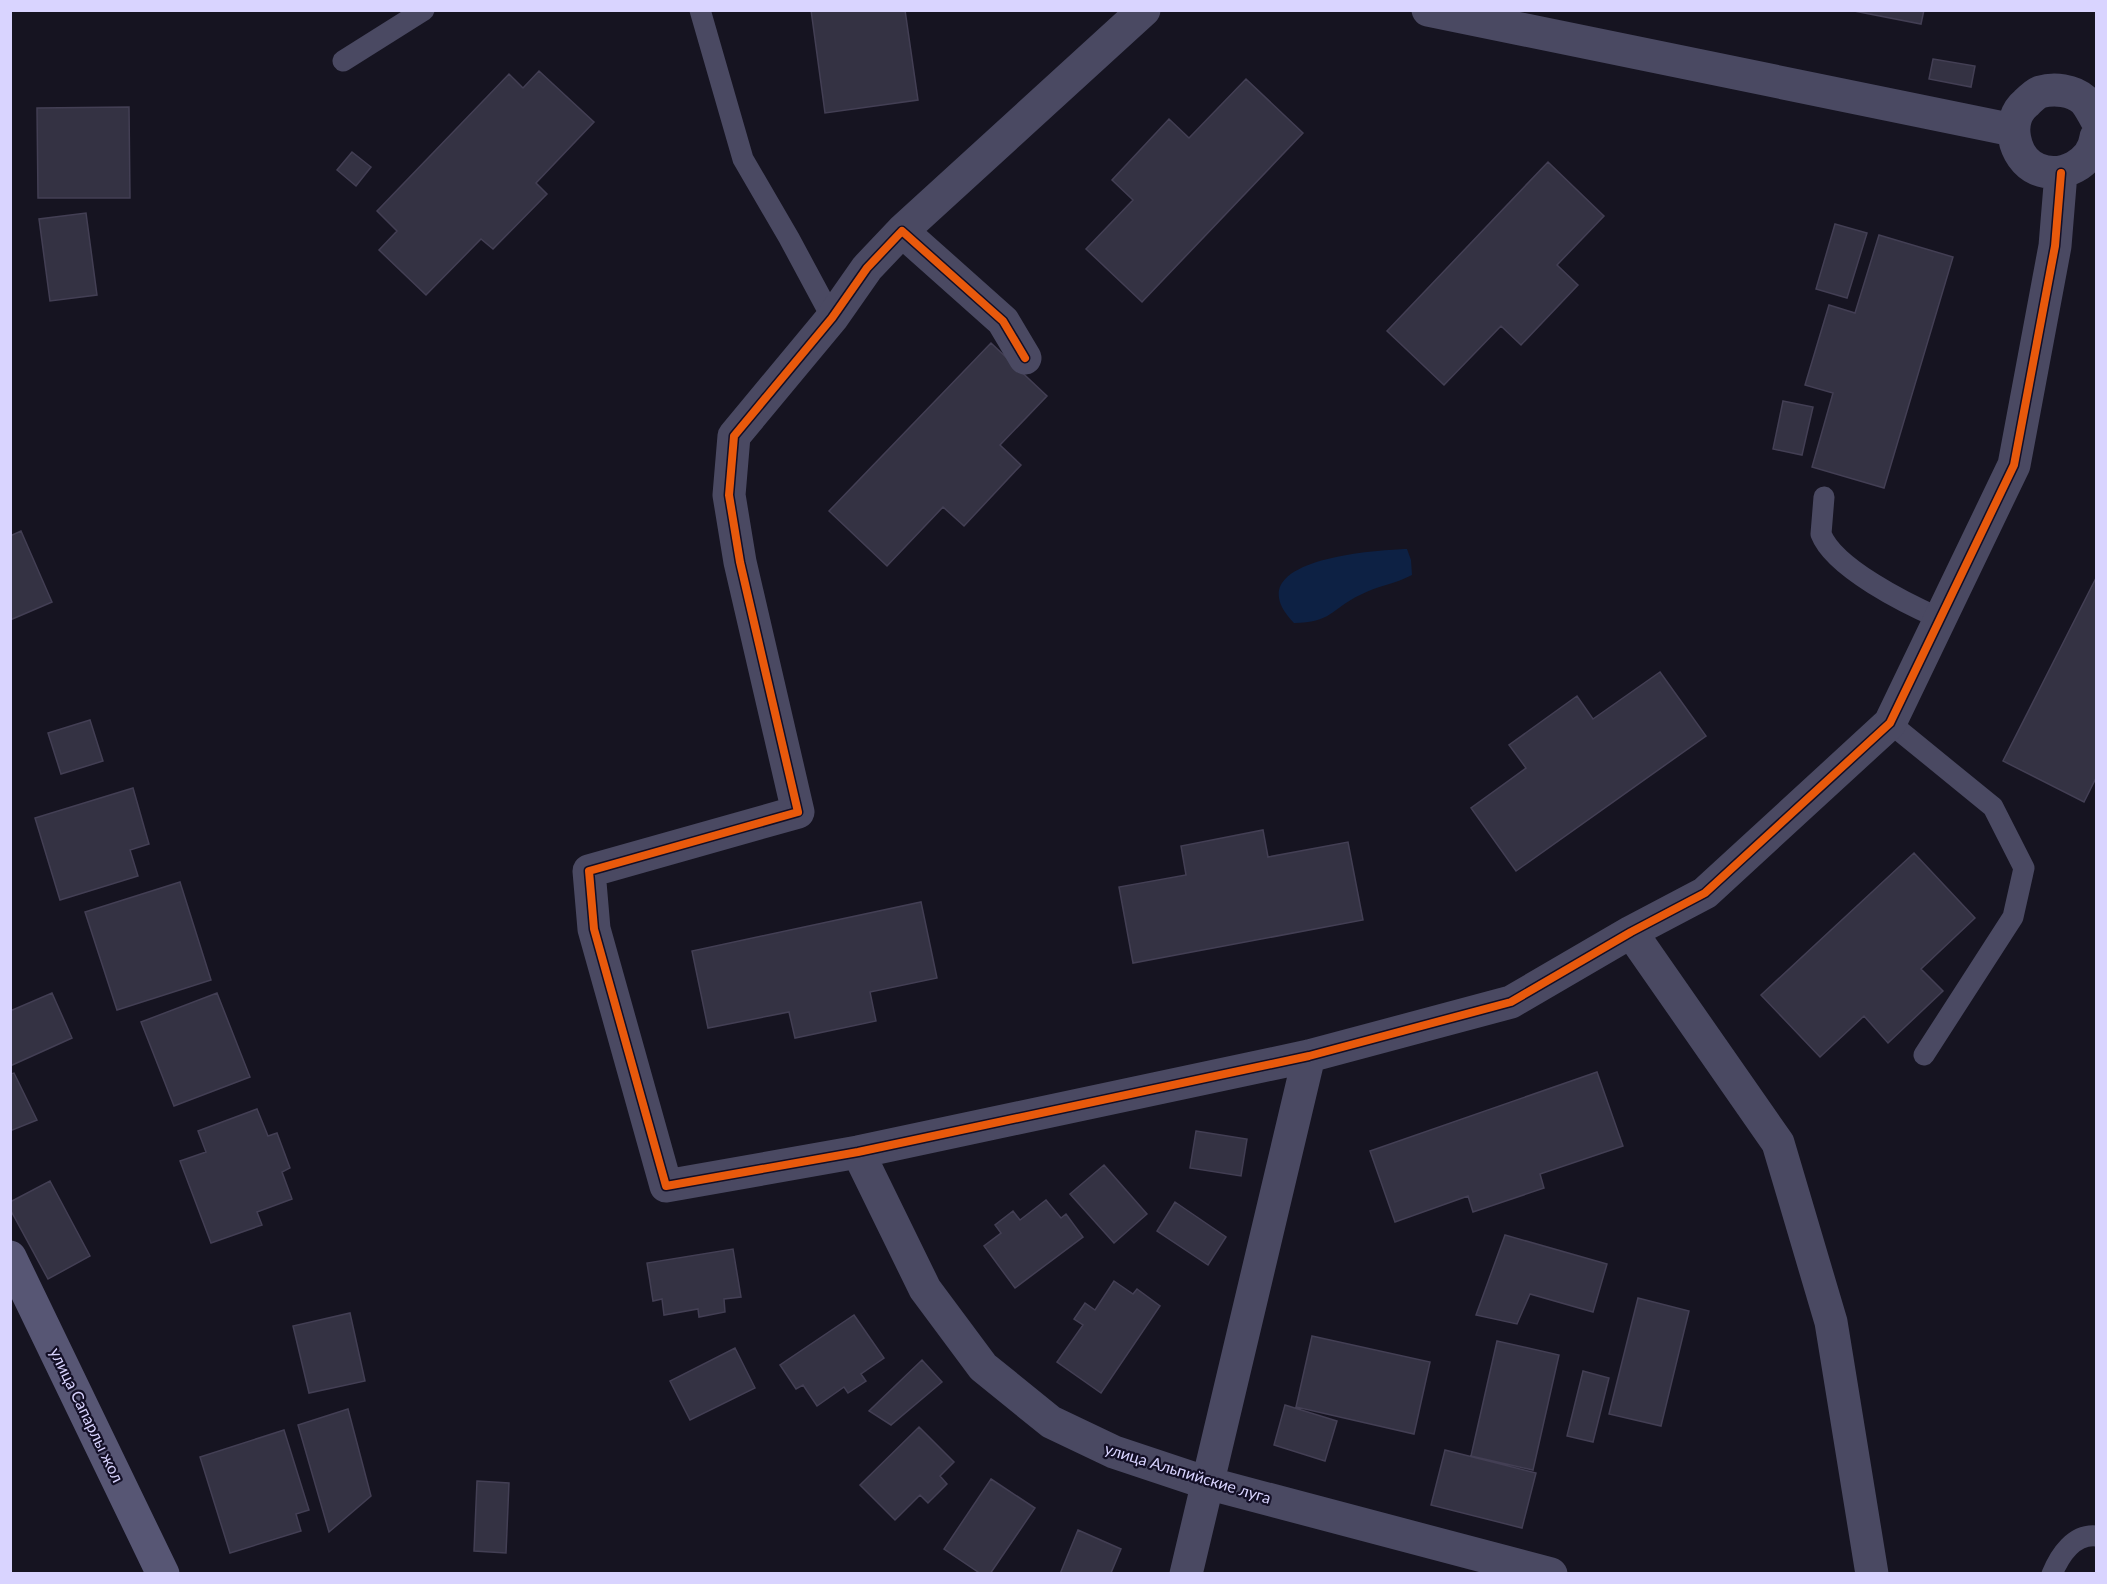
<svg xmlns="http://www.w3.org/2000/svg" width="2107" height="1584" viewBox="0 0 2107 1584" font-family="Lato,sans-serif">
<style>
.water{fill:#0d2144}
.building{fill:#343243;stroke:#433f54;stroke-width:1.5}
.lines{fill:none;stroke-linecap:round;stroke-linejoin:round}
.lane{stroke:#4a4962;stroke-width:21}
.street{stroke:#4a4962;stroke-width:33}
.secondary{stroke:#575674;stroke-width:33}
.cycleway-casing{stroke:#130f26;stroke-width:11}
.cycleway{stroke:#e8590c;stroke-width:8}
.labels{text-anchor:middle;stroke-width:4.5;stroke-linejoin:round;paint-order:stroke}
.street-label{font-size:16px;fill:#d9d4ff;stroke:#130f26}
</style>
<rect width="100%" height="100%" fill="#161421"/>
<path class="water" d="M1407,549L1411,560L1412,575C1395,584 1377,586 1360,595C1331,609 1331,623 1294,623C1233,560 1372,550 1407,549Z"/>
<path class="building" d="M811,10H905L918,100L825,113Z
M1849,10H1924L1921,24Z
M1933,59L1975,66L1971,87L1929,79Z
M539,71L594,122L536,183L547,194L493,249L481,239L426,295L379,250L397,231L377,211L509,74L523,88Z
M1246,79L1303,133L1142,302L1086,249L1133,200L1112,180L1169,119L1189,138Z
M129,107L130,198H38L37,108Z
M352,152L371,167L356,186L337,170Z
M1548,162L1604,216L1557,265L1578,285L1521,345L1501,326L1444,385L1387,331Z
M86,213L97,295L50,301L39,219Z
M1835,224L1867,233L1847,298L1816,289Z
M1879,235L1953,257L1884,488L1812,467L1833,393L1805,385L1829,305L1855,313Z
M991,343L1047,396L1000,445L1021,465L964,526L943,507L887,566L829,511Z
M1783,401L1813,407L1802,455L1773,449Z
M21,531L52,602L10,620V536Z
M2096,578V778L2084,802L2003,761Z
M1660,672L1706,736L1516,871L1471,808L1526,768L1509,745L1577,696L1593,719Z
M90,720L103,761L61,774L48,733Z
M133,788L149,844L130,850L138,876L60,900L35,818Z
M1263,830L1268,857L1348,842L1363,920L1133,963L1119,887L1186,875L1181,846Z
M1914,853L1975,918L1921,969L1943,991L1888,1043L1864,1016L1820,1057L1761,995Z
M180,882L211,980L117,1010L85,912Z
M921,902L937,978L870,992L876,1021L795,1038L789,1012L708,1028L692,951Z
M52,993L72,1038L10,1066V1011Z
M217,993L250,1077L174,1106L141,1022Z
M1597,1072L1623,1146L1540,1174L1544,1188L1473,1212L1468,1196L1395,1222L1370,1151Z
M14,1073L37,1120L10,1131V1074Z
M257,1109L268,1136L277,1133L290,1168L282,1172L292,1199L257,1212L262,1225L211,1243L180,1161L206,1152L198,1131Z
M1196,1131L1247,1139L1241,1176L1190,1168Z
M1104,1165L1147,1214L1114,1243L1070,1194Z
M50,1181L90,1256L48,1279L10,1209V1202Z
M1046,1200L1061,1218L1066,1214L1083,1237L1015,1288L984,1246L1001,1233L995,1225L1013,1211L1020,1220Z
M1175,1202L1226,1237L1208,1265L1157,1231Z
M1505,1235L1607,1264L1593,1312L1530,1294L1517,1324L1476,1315Z
M733,1249L741,1297L724,1299L725,1312L699,1317L698,1309L664,1315L662,1299L653,1301L647,1263Z
M1114,1281L1133,1294L1137,1289L1160,1306L1101,1393L1057,1362L1083,1325L1074,1319L1085,1303L1095,1310Z
M1638,1298L1689,1311L1661,1426L1609,1414Z
M350,1313L365,1381L309,1393L293,1326Z
M854,1315L884,1358L861,1374L866,1381L848,1393L844,1387L817,1406L803,1385L796,1389L780,1365Z
M1312,1336L1430,1362L1414,1434L1296,1407Z
M1497,1341L1559,1355L1533,1470L1471,1456Z
M735,1348L755,1388L690,1420L670,1381Z
M922,1360L942,1382L891,1425L869,1411Z
M1583,1371L1609,1378L1593,1442L1567,1436Z
M1285,1405L1337,1421L1325,1461L1274,1445Z
M348,1409L371,1496L329,1532L298,1425Z
M919,1427L954,1462L940,1476L947,1484L928,1503L920,1495L895,1520L860,1485Z
M284,1430L309,1510L296,1514L301,1531L230,1553L200,1457Z
M1445,1450L1536,1473L1522,1528L1431,1505Z
M991,1479L1035,1508L990,1574H981L944,1549Z
M477,1481L509,1483L506,1553L474,1551Z
M1078,1530L1121,1549L1111,1573L1113,1574H1060Z"/>
<g class="lines">
<path class="lane" d="M700,10L743,159L789,238L832,318
M343,61L424,10
M1824,497L1821,534C1834,568 1907,604 1939,618
M1890,723L1993,807L2024,868L2013,917L1924,1055
M2052,1574C2060,1555 2074,1534 2096,1536"/>
<path class="street" d="M1428,10L2013,130
M2096,119C2093,114 2089,105 2084,100C2073,90 2054,88 2040,92C2035,94 2030,99 2026,103C2005,120 2013,158 2037,169C2062,180 2093,163 2096,137
M902,231L1144,10
M1025,358L1003,321L902,231L867,268L832,318L734,436L729,495L740,562L798,812L589,871L594,929L666,1186L858,1152L1309,1056L1511,1002L1631,932L1705,893L1890,723L2014,465L2055,246L2061,173
M1631,932L1778,1143L1831,1322L1872,1574
M858,1152L925,1289L983,1367L1051,1422L1114,1452L1207,1483L1551,1574
M1186,1574L1309,1056"/>
<path class="secondary" d="M10,1257L163,1574"/>
<defs>
<path id="cycleway" d="M1025,358L1003,321L902,231L867,268L832,318L734,436L729,495L740,562L798,812L589,871L594,929L666,1186L858,1152L1309,1056L1511,1002L1631,932L1705,893L1890,723L2014,465L2055,246L2061,173"/>
</defs>
<use href="#cycleway" class="cycleway-casing"/>
<use href="#cycleway" class="cycleway"/>
</g>
<g class="labels">
<g class="street-label">
<text transform="translate(87 1415) rotate(64)" y="6">улица Сапарлы жол</text>
<text transform="translate(1188 1473) rotate(17)" y="6">улица Альпийские луга</text>
</g>
</g>
<rect width="2107" height="1584" fill="none" stroke="#d9d4ff" stroke-width="24"/>
</svg>
